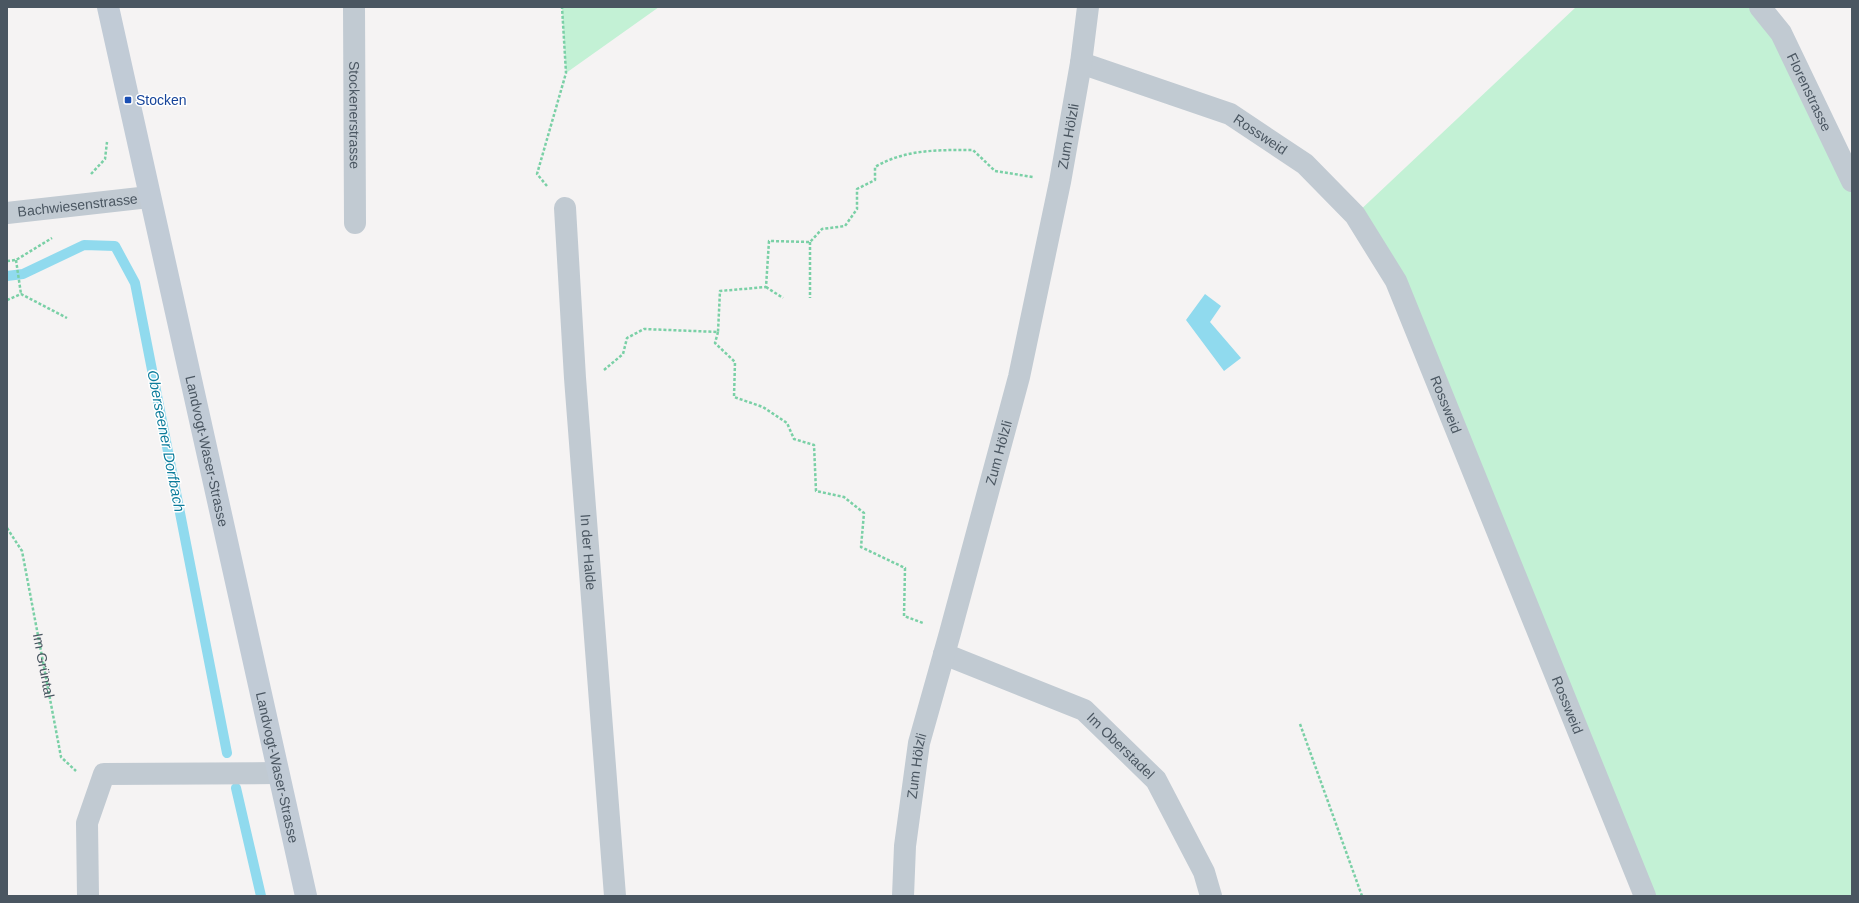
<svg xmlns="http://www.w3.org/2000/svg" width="1859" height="903" viewBox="0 0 1859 903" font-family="Arial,sans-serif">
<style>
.green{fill:#c3f1d5}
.water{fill:#90daee}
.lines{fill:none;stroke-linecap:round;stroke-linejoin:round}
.stream{stroke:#90daee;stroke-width:10}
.path{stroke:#7ad0a6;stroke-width:2.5;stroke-dasharray:3 2;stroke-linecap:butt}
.street{stroke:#c1cad2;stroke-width:22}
.secondary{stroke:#c1cbd6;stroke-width:22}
.transit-dot{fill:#1a4fb4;stroke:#fff;stroke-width:1.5}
.labels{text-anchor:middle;stroke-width:3;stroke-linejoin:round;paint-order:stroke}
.street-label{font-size:14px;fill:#4a5661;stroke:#fff}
.transit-label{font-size:14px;fill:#164399;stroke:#fff;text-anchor:start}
.water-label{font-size:15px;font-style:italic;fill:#0c7c9b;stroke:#fff}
</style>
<rect width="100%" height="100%" fill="#f5f3f3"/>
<path class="green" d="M562,7H659L566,73Z
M1576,7H1760L1852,181V896H1645L1396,281L1355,215Z"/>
<path class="water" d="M1205,294L1221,306L1210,322L1241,358L1224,371L1186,320Z"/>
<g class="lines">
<path class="stream" d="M7,276L23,274L84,245L115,246L135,283L227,753
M236,788L261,896"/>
<g class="path">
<path d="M91,174L105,159L107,142"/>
<path d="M547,186L537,174L566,73L562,7"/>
<path d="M810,242V298"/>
<path d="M16,260L21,294"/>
<path d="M7,261L16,260L52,238"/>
<path d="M766,287L783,298"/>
<path d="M7,300L21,294L67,318"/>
<path d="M718,332L715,343L735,362L734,397L763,407L787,423L794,439L814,445L816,491L844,497L864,513L861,547L905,568L904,616L923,623"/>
<path d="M604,370L623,354L627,338L644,329L718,332L720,291L766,287L769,241L810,242L822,229L845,226L857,209V189L875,180V167C905,149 939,150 973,150L995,171L1033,177"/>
<path id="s1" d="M7,528L22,551L61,757L76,771"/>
<path d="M1300,724L1362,896"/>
</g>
<g class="street">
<path id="s2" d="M354,7L355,223"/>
<path id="s3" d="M1760,7L1781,33L1852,181"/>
<path id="s4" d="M1081,63L1230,114L1305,164L1355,215L1396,281L1645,896"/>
<path id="s5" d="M565,208L575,378L615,896"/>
<path id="s6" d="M7,213L149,197"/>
<path id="s7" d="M944,654L1084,710L1156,780L1204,872L1211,896"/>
<path d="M88,896L87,823L104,774L278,773"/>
<path id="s8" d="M903,896L905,846L919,743L950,633L1019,377L1060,182L1081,63L1088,7"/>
</g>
<path class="secondary" id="s9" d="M108,7L306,896"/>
</g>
<rect class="transit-dot" x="124" y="96" width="8" height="8" rx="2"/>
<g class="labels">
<g class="street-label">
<text dy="5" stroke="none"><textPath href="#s3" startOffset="99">Florenstrasse</textPath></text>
<text dy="5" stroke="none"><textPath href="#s2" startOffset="108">Stockenerstrasse</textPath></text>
<text dy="5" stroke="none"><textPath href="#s4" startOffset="194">Rossweid</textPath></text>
<text dy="5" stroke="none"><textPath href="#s8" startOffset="779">Zum Hölzli</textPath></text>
<text dy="5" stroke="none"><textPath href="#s6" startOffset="71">Bachwiesenstrasse</textPath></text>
<text dy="5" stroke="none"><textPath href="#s4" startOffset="530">Rossweid</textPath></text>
<text dy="5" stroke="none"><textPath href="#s9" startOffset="455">Landvogt-Waser-Strasse</textPath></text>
<text dy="5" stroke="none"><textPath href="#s8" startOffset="455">Zum Hölzli</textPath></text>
<text dy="5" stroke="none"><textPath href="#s5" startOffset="345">In der Halde</textPath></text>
<text dy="5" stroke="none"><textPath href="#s1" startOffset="144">Im Grüntal</textPath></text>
<text dy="5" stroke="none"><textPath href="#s4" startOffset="854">Rossweid</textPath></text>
<text dy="5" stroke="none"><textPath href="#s7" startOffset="202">Im Oberstadel</textPath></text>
<text dy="5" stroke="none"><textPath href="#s8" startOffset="131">Zum Hölzli</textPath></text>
<text dy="5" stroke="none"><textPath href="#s9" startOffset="779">Landvogt-Waser-Strasse</textPath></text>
</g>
<g class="transit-label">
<text x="136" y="105">Stocken</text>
</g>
<g class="water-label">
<text transform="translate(166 441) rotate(79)" y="5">Oberseener Dorfbach</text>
</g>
</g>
<rect width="1859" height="903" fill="none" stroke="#4a5661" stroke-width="16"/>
</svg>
